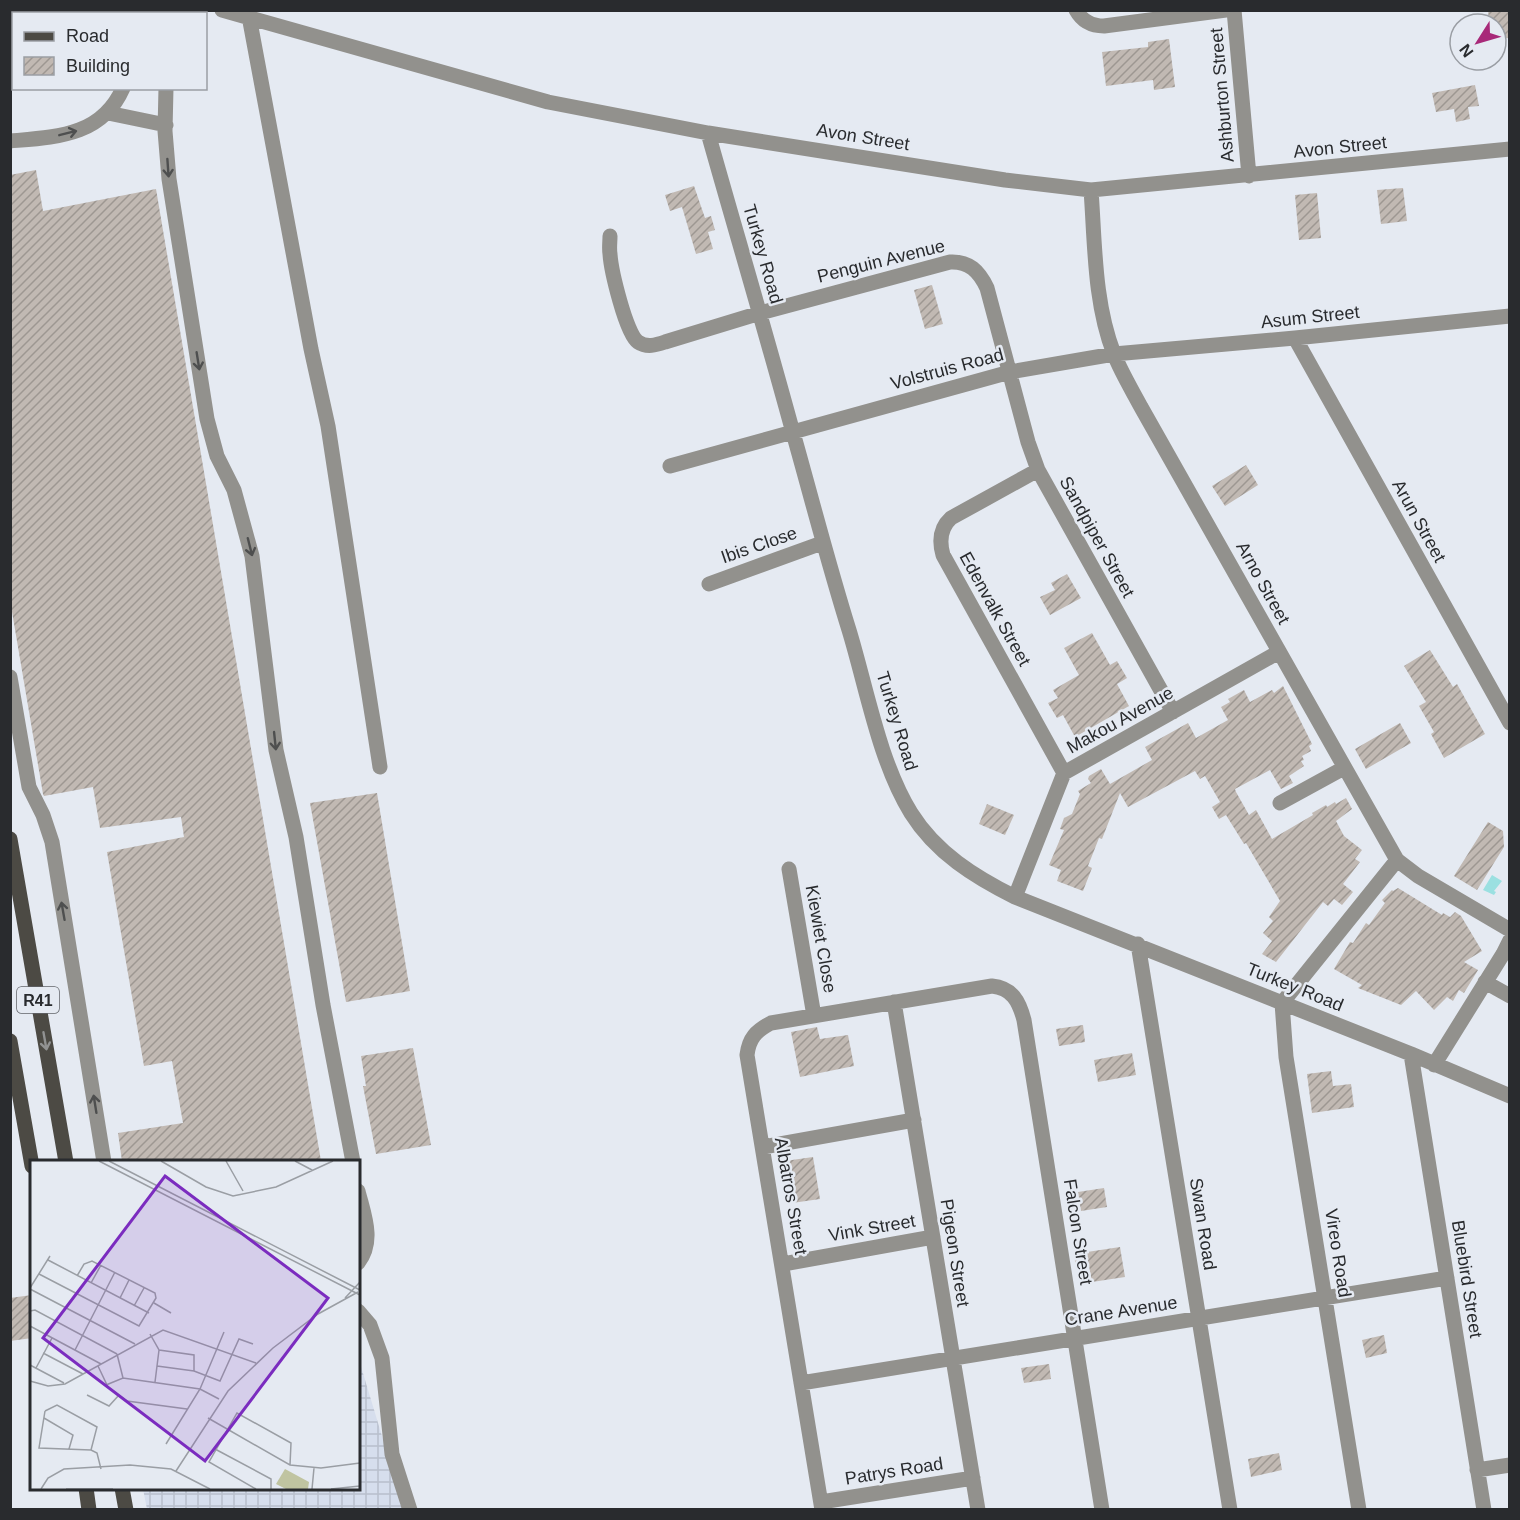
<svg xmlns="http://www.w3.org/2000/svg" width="1520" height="1520" viewBox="0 0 1520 1520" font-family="Helvetica,sans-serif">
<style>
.industrial{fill:url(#industrial-grid)}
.water{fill:#9be0e1}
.building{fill:url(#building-hatch)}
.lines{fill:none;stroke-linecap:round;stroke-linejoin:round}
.minor{stroke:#92918d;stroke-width:15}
.major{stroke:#4c4a44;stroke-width:15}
.oneway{stroke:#4e4f4f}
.oneway2{stroke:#919292}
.labels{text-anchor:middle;stroke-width:5;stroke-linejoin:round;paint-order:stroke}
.shield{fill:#e5eaf2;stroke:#616469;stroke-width:1.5}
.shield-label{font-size:16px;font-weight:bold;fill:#292b2e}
.street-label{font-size:18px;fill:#292b2e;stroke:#e5eaf2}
.inset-road{fill:none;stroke:#9a9ea4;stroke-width:1.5}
.view{fill:#7b2cbf;fill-opacity:0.15;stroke:#7b2cbf;stroke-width:3}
.inset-edge{fill:none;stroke:#292b2e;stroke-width:3}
</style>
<defs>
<pattern id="industrial-grid" width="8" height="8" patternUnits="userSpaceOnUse" patternTransform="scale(1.5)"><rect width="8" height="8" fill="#d6deed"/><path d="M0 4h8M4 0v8" fill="none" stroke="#b8bfcc"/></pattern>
<pattern id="building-hatch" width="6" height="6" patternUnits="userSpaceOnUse" patternTransform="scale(1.5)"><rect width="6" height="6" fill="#c1b9b3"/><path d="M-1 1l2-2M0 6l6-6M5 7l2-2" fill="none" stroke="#9d9792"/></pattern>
</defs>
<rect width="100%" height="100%" fill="#e5eaf2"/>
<path class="industrial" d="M359,1360L404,1509H147L143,1489L358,1488Z"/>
<path class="water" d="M1492,875L1502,881L1494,891L1496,892L1494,895L1483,890Z"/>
<path class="building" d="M1488,10H1509V38L1496,39V24H1489Z
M1169,39L1175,87L1154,90L1153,80L1106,86L1102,52L1148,47V42Z
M1475,85L1479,106L1468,107L1470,119L1456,122L1454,109L1436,112L1432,93Z
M36,170L43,211L156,189L321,1161H122L118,1133L183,1123L172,1061L144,1066L107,852L184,837L181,817L100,828L93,787L44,796L43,794L10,600V175Z
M694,186L705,218L711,216L715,230L708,232L713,249L696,254L682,207L670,211L665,195Z
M1403,188L1407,221L1381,224L1377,190Z
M1317,193L1321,238L1299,240L1295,195Z
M932,285L943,324L925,329L914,290Z
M1246,465L1258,485L1225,506L1212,486Z
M1067,574L1081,598L1050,615L1040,597L1055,590L1051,583Z
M1092,633L1110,665L1117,661L1127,678L1117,684L1129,706L1075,737L1063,715L1057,718L1048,703L1058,698L1053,690L1079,675L1064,648Z
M1430,650L1453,687L1457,684L1485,734L1444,758L1431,734L1434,732L1419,706L1426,702L1404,666Z
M1283,686L1312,744L1309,746L1311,751L1302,756L1304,760L1301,761L1304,766L1289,776L1293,783L1281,789L1270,770L1235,789L1236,792L1249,815L1256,810L1272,839L1313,815L1312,813L1326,805L1327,807L1335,802L1336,804L1346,798L1352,809L1336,821L1344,836L1362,850L1355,859L1360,862L1343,884L1353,892L1342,905L1334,899L1328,906L1323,902L1276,962L1262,954L1272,941L1263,933L1273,921L1269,917L1280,901L1246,843L1244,844L1226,815L1219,819L1212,807L1220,802L1205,776L1200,779L1195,771L1128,807L1120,793L1102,839L1099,838L1088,866L1092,868L1083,891L1057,881L1061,870L1049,865L1064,830L1060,829L1064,818L1072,814L1080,794L1078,791L1091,783L1088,779L1089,776L1101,769L1110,784L1152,760L1145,747L1188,723L1196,738L1228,720L1221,707L1230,702L1228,699L1244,690L1250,702L1272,690L1274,693Z
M1400,723L1411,743L1366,769L1355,749Z
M377,793L410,991L346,1002L310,803Z
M987,804L1014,815L1005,835L979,824Z
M1488,822L1503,831L1504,847L1477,890L1454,876Z
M1398,888L1442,915L1443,913L1450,917L1455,912L1461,916L1482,951L1464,962L1478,970L1464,993L1459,990L1453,1001L1447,997L1434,1010L1416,991L1401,1005L1358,988L1362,985L1334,969L1350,942L1353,943L1366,923L1369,925L1385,903L1382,900L1392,890L1393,891Z
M1083,1025L1085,1042L1059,1046L1056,1029Z
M817,1027L820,1039L848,1035L854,1066L800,1077L791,1032Z
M413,1048L431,1145L376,1154L363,1086H366L361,1056Z
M1132,1053L1136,1075L1098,1082L1094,1060Z
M1331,1071L1333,1086L1351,1084L1354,1107L1312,1113L1307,1074Z
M813,1157L820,1199L792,1203L785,1161Z
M1104,1188L1107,1207L1081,1211L1078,1192Z
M1120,1247L1125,1277L1092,1282L1089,1266L1076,1268L1074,1254Z
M32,1295V1338L10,1341V1298Z
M1384,1335L1387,1353L1366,1358L1362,1340Z
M1049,1364L1051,1379L1024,1383L1021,1368Z
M1279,1453L1282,1470L1251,1477L1248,1459Z"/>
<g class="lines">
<path class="minor" d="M222,10L548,102L708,133L1005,180L1091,190L1510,149
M1076,10C1082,21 1092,26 1104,26L1226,10
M1234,10L1249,176
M248,11L311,349L328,426L380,767
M137,14V10
M166,14V10
M166,88L165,131L169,179L207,419L217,456L234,490L252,556L276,750L296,837L323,1005L353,1162
M108,113L166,125
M708,133C736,232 765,330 792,429C811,496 828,563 849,630C867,689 879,761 911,813C936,853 975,877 1015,897L1411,1054L1510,1096
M10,141C57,137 102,136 123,88
M1091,190C1095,244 1094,303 1114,354C1121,372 1132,390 1141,407L1397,860L1418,876L1510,930
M610,236C610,242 609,248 610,254C611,270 626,334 638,342C647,348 656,345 665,342L760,313L950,262C969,261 979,271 987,288L1028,442L1038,470L1173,712
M1295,338L1510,723
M670,466L1010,372L1114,354L1295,338L1510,316
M1038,470L951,518C940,528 939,541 943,555L1064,773
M709,584L822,543
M10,677L29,787L43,815L52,842L104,1162
M1280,803L1344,768
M789,869L814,1016
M1015,897L1064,773L1279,652
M1138,944L1230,1510
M1485,982L1510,996
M894,1002L978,1510
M1282,1003L1286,1057L1359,1510
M1282,1003L1397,860
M1411,1054L1484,1510
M1434,1065L1503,954L1510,940
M763,1147L914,1120
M358,1191C364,1215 375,1241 358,1263
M783,1264L933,1237
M358,1311L370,1325L382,1358L392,1454L410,1510
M801,1383L1447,1278
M1477,1470L1510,1465
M821,1502L973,1478
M822,1510L747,1055C749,1038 756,1031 771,1023L992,986C1012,988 1019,1001 1024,1020L1102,1510"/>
<path class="major" d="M10,839L66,1162
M10,1041L32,1166
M86,1488L89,1510
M122,1488L126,1510"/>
</g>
<defs><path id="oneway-shaft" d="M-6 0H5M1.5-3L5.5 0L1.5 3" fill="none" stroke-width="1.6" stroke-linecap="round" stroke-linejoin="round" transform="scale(1.5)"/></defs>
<g class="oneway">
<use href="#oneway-shaft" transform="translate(68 133) rotate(-14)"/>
<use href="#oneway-shaft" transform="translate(168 168) rotate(86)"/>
<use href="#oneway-shaft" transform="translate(198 361) rotate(81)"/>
<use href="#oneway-shaft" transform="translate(250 547) rotate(76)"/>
<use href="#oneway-shaft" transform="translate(275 741) rotate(84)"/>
<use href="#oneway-shaft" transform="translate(63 911) rotate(-100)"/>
<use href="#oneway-shaft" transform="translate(95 1104) rotate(-99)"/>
</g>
<use class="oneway2" href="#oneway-shaft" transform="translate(45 1041) rotate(80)"/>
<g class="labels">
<rect class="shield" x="17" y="987" width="42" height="26" rx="4.5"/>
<g class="shield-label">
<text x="38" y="1006">R41</text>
</g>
<g class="street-label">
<text transform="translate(1222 95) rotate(-95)" y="6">Ashburton Street</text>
<text transform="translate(863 137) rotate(9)" y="6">Avon Street</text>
<text transform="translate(1340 147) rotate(-6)" y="6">Avon Street</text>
<text transform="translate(763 254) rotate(74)" y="6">Turkey Road</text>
<text transform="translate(881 261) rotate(-14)" y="6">Penguin Avenue</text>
<text transform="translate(1310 317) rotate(-6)" y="6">Asum Street</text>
<text transform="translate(947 369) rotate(-15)" y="6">Volstruis Road</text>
<text transform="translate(1419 521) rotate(61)" y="6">Arun Street</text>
<text transform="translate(1097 537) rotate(61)" y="6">Sandpiper Street</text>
<text transform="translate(759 545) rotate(-19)" y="6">Ibis Close</text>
<text transform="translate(1263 583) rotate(61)" y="6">Arno Street</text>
<text transform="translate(995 609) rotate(61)" y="6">Edenvalk Street</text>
<text transform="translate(1120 720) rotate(-29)" y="6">Makou Avenue</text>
<text transform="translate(897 721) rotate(73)" y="6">Turkey Road</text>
<text transform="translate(821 939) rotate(80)" y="6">Kiewiet Close</text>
<text transform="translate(1295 987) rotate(22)" y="6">Turkey Road</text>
<text transform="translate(791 1196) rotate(80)" y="6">Albatros Street</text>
<text transform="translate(1203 1224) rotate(81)" y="6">Swan Road</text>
<text transform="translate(872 1228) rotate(-10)" y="6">Vink Street</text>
<text transform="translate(1078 1232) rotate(81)" y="6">Falcon Street</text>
<text transform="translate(955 1253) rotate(81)" y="6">Pigeon Street</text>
<text transform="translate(1338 1253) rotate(81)" y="6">Vireo Road</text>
<text transform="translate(1467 1279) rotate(81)" y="6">Bluebird Street</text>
<text transform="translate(1121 1311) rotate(-9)" y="6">Crane Avenue</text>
<text transform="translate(894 1471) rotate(-9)" y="6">Patrys Road</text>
</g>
</g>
<g transform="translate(30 1160)">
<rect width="330" height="330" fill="#e5eaf2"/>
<path d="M255,309L279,322L278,329H256L246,324Z" fill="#c0c4a1"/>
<path class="inset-road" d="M69,1L330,135M79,1L330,130M131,1L176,27L203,36L246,27L303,1M196,1L213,31M265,1L282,10M18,100L119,153M9,114L109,166L126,138L125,133L62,101L54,104L47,116M61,123L71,105M0,128L20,96M0,129L105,184M90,138L99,120M315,138L330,122M124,143L141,153M104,146L114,128M0,151L5,150L87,194M0,166L71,204M120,174L129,190L125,222M45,190L85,112M129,190L164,195V211M13,193L53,214M87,194L93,218M0,205L34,223M68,206L78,227L97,241L157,249M127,206L164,211L190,221L209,179L223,184M6,208L22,178M0,221L18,226L35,224L133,170L226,203M76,225L93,218L170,229L189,239M57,235L79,246L89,235M15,251L9,288L61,290M15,251L27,245L67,267L61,290M14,258L43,275L39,289M178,258L260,305L291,308L330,303M136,284L170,229L194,172M185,289L241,319V329M61,290L67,293L71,309M146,311L198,231L243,188L288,154L328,132M11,329L18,318L34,309L100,305L141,309L180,329M36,329H83M226,329L179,302L207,253L261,283L260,305M282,329L284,308M301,329L330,326"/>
<path class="view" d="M135,16L298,138L175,301L13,178Z"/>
<rect width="330" height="330" class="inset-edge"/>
</g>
<rect width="1520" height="1520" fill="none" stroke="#292b2e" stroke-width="24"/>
<rect x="12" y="12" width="195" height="78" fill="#e5eaf2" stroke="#9a9ea4" stroke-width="1.5"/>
<rect x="24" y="32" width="30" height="9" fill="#4c4a44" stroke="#9a9ea4" stroke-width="1.5"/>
<text x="66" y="42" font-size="18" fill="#292b2e">Road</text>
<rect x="24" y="57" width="30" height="18" fill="url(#building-hatch)" stroke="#9a9ea4" stroke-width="1.5"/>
<text x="66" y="72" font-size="18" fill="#292b2e">Building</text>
<g transform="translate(1478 42) rotate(233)"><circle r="28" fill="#e5eaf2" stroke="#9a9ea4" stroke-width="1.5"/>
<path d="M0-4.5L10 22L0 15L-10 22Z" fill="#a82979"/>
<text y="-9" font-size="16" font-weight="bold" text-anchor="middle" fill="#292b2e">N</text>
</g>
</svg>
